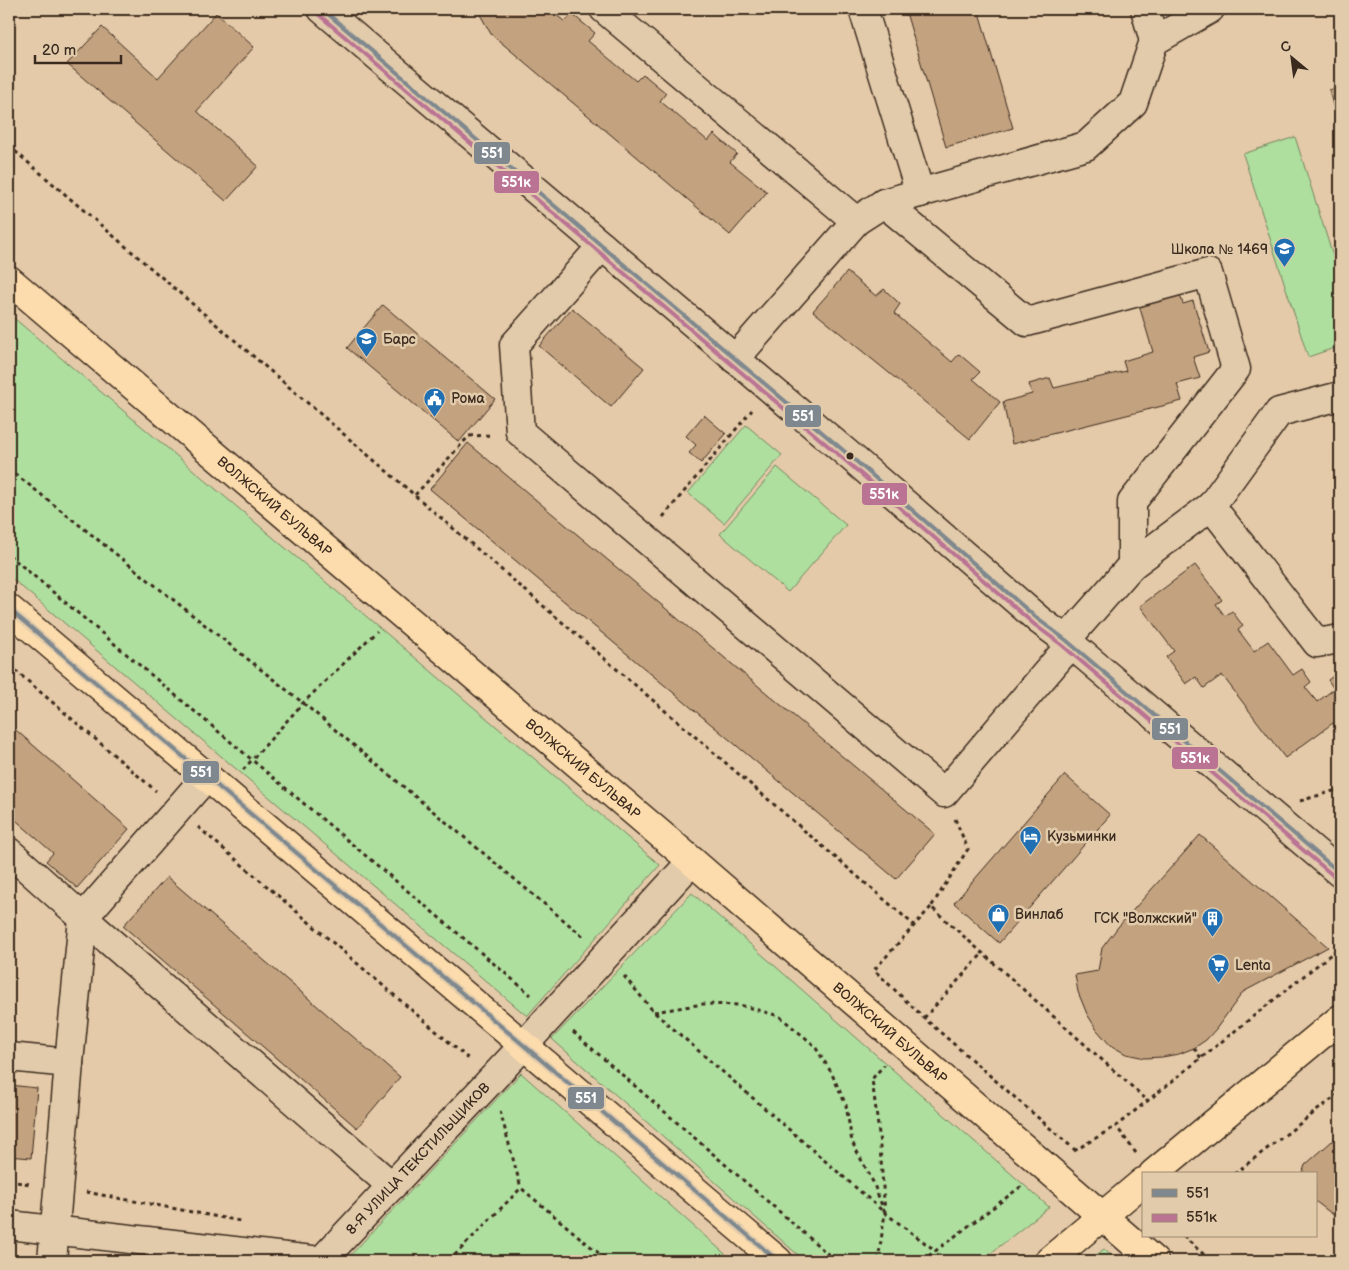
<svg xmlns="http://www.w3.org/2000/svg" width="1349" height="1270" viewBox="0 0 1349 1270" font-family="'Balsamiq Sans',sans-serif">
<style>
.green{fill:#aedf9f;stroke:#74845e}
.building{fill:#c3a27f;stroke:#3b2a1e}
.lines{fill:none;stroke-linecap:round;stroke-linejoin:round}
.minor-casing{stroke:#3b2a1e;stroke-width:31}
.major-casing{stroke:#3b2a1e;stroke-width:31}
.path{stroke:#3b2a1e;stroke-width:3;stroke-dasharray:4 4;stroke-linecap:butt}
.minor{stroke:#e2cbab;stroke-width:28}
.major{stroke:#fcdcac;stroke-width:28}
.bus-1-casing{stroke:#e2cbab;stroke-width:8}
.bus-2-casing{stroke:#e2cbab;stroke-width:8}
.bus-1{stroke:#7e888e;stroke-width:4}
.bus-2{stroke:#ba7393;stroke-width:4}
.bus-dot{fill:#3b2a1e;stroke:#e2cbab;stroke-width:2}
.labels{text-anchor:middle;stroke-width:5;stroke-linejoin:round;paint-order:stroke}
.poi-label{font-size:14px;fill:#3b2a1e;stroke:#e2cbab;text-anchor:start}
.street-label{font-size:14px;fill:#3b2a1e;stroke:#e2cbab}
.line-badge{stroke:#e2cbab;stroke-width:2}
.badge-label{font-size:14px;text-anchor:middle;font-weight:bold;fill:#fff}
</style>
<rect width="100%" height="100%" fill="#e4caa8"/>
<filter id="ink" filterUnits="userSpaceOnUse"><feTurbulence type="fractalNoise" baseFrequency=".02" numOctaves="2"/><feDisplacementMap in="SourceGraphic" scale="10" xChannelSelector="R" yChannelSelector="G"/><feConvolveMatrix kernelMatrix="1 2 1 2 8 2 1 2 1" color-interpolation-filters="sRGB"/></filter>
<g filter="url(#ink)">
<path class="green" d="M1295,137L1340,278V346L1308,357L1243,154Z
M9,314L660,865L527,1016L9,576Z
M746,425L782,455L724,523L688,493Z
M777,467L846,525L788,592L720,534Z
M692,893L1049,1207L981,1261H805L552,1039Z
M521,1073L733,1261H348L346,1260Z
M1104,1249L1117,1261H1089Z"/>
<path class="building" d="M477,9H549L565,22L572,14L595,33L588,41L636,81L643,74L666,93L660,101L708,141L714,134L737,154L730,162L767,192L730,235L491,34Z
M905,9H978L1013,128L946,147Z
M216,13L254,47L197,111L258,166L226,201L67,64L102,27L158,78Z
M1340,87V132L1329,90Z
M847,272L876,296L884,289L900,304L894,313L952,362L959,354L980,372L973,379L1000,402L970,439L813,311Z
M1180,295L1183,304L1193,301L1209,352L1193,357L1200,378L1177,384L1182,401L1012,444L1003,402L1032,394L1029,384L1050,378L1054,388L1126,371L1123,361L1153,352L1139,305Z
M383,305L495,399L459,442L347,348Z
M572,308L644,368L611,407L539,346Z
M704,415L726,434L701,463L689,453L696,445L686,436Z
M468,443L935,834L896,879L430,489Z
M1195,565L1222,600L1216,604L1225,616L1232,611L1243,626L1238,630L1254,651L1268,641L1293,675L1302,669L1311,682L1305,687L1317,702L1334,689L1328,680L1340,671V733L1333,723L1285,758L1222,675L1204,688L1196,677L1186,684L1166,657L1174,651L1140,606Z
M9,724L129,829L77,888L46,861L53,853L9,814Z
M1065,775L1110,815L999,943L954,903Z
M1200,835L1328,947L1243,992L1216,1029L1206,1040L1194,1048L1179,1054L1162,1057L1145,1058L1126,1054L1110,1045L1097,1030L1087,1014L1078,992L1075,975L1098,971L1102,948L1118,927Z
M167,877L400,1077L357,1128L123,926Z
M9,1085L37,1088L31,1158L9,1156Z
M1340,1134V1220L1315,1201V1174H1302L1305,1165Z"/>
<g class="lines">
<defs>
<g id="minor">
<path d="M322,9L850,456L1039,620L1066,640L1340,873"/>
<path d="M604,9L856,221"/>
<path d="M863,9L920,193"/>
<path d="M1145,9L1154,41"/>
<path d="M884,203L1027,322L1208,273L1236,369L1132,502V565"/>
<path d="M602,246L514,345L520,432L944,793L1071,644"/>
<path d="M735,359L856,221L884,203L1086,146L1133,103L1154,41L1210,9"/>
<path d="M1211,506L1279,412L1340,396"/>
<path d="M1066,640L1132,565L1211,506L1317,643L1340,639"/>
<path d="M206,777L83,918L392,1186"/>
<path d="M9,852L83,918L69,1063"/>
<path d="M9,1057L69,1063L52,1261"/>
<path d="M9,1225L321,1261"/>
<path id="s1" d="M321,1261L524,1045L692,861"/>
</g>
<g id="major">
<path id="s2" d="M9,280L692,861L1154,1261"/>
<path d="M9,609L778,1261"/>
<path d="M1153,1174L1340,1019"/>
<path d="M1049,1261L1143,1182"/>
</g>
</defs>
<use href="#minor" class="minor-casing"/>
<use href="#major" class="major-casing"/>
<path class="path" d="M9,146L914,925
M9,469L303,703L584,937
M415,495L469,436L492,435
M663,517L752,410
M9,555L531,995
M9,665L156,791
M243,770L303,703L377,631
M1300,801L1340,789
M955,819L968,849L931,907L1148,1101
M198,827L471,1061
M931,907L874,970L924,1018L1075,1150
M624,976L654,1012L885,1213L936,1251
M654,1012L703,1004L740,1005L779,1016L814,1045L831,1072L846,1105L852,1142L873,1182L884,1211
M924,1018L983,953
M573,1032L836,1261
M1194,1048L1201,1058
M500,1111L521,1188
M1074,1151L1116,1126
M1136,1153L1116,1126L1340,947
M1234,1174L1340,1093
M9,1181L30,1184
M86,1192L240,1221
M1183,1236L1211,1261
M449,1261L521,1188L608,1261
M878,1261L885,1213L879,1134L872,1079L884,1065
M922,1261L1023,1185"/>
<use href="#minor" class="minor"/>
<use href="#major" class="major"/>
<defs>
<path id="bus-1" d="M322,9L850,456L1039,620L1066,640L1340,873
M9,609L778,1261"/>
<path id="bus-2" d="M318,14L846,461L1035,625L1062,645L1336,878"/>
</defs>
<use href="#bus-1" class="bus-1-casing"/>
<use href="#bus-2" class="bus-2-casing"/>
<use href="#bus-1" class="bus-1"/>
<use href="#bus-2" class="bus-2"/>
</g>
</g>
<defs>
<symbol id="school-pin" viewBox="-11 -11 22 30"><path d="M0 17L-7.5 6A9.5 9.5 0 1 1 7.5 6Z" fill="#1f6fb2" stroke="#e2cbab"/><path d="M0-5L7-2L0 1L-7-2ZM-4 1L0 2.5L4 1V4Q0 6-4 4Z" fill="#fff"/></symbol>
<symbol id="civic-pin" viewBox="-11 -11 22 30"><path d="M0 17L-7.5 6A9.5 9.5 0 1 1 7.5 6Z" fill="#1f6fb2" stroke="#e2cbab"/><path d="M-.6-6.5H3V-4.5H.6V-3L4-1V1h2V6H-6V1h2V-1L-.6-3ZM-1.2 2.5V6h2.4V2.5Z" fill="#fff"/></symbol>
<symbol id="hotel-pin" viewBox="-11 -11 22 30"><path d="M0 17L-7.5 6A9.5 9.5 0 1 1 7.5 6Z" fill="#1f6fb2" stroke="#e2cbab"/><path d="M-6-4.5h1.5V1H6V5H4.5V3h-9V5H-6ZM-4 0a1.8 1.8 0 1 1 3.6 0ZM.5 0V-2.5h3Q6-2.5 6 0Z" fill="#fff"/></symbol>
<symbol id="shop-pin" viewBox="-11 -11 22 30"><path d="M0 17L-7.5 6A9.5 9.5 0 1 1 7.5 6Z" fill="#1f6fb2" stroke="#e2cbab"/><path d="M-5-2.5h2.3a2.7 3.5 0 0 1 5.4 0H5L5.5 6h-11ZM-1.5-2.5h3a1.5 2.3 0 0 0-3 0Z" fill="#fff"/></symbol>
<symbol id="building-pin" viewBox="-11 -11 22 30"><path d="M0 17L-7.5 6A9.5 9.5 0 1 1 7.5 6Z" fill="#1f6fb2" stroke="#e2cbab"/><path d="M-4-6H4V6H1V3H-1V6H-4ZM-2.5-4.3h1.7v1.8h-1.7ZM.8-4.3h1.7v1.8H.8ZM-2.5-1h1.7V.8h-1.7ZM.8-1h1.7V.8H.8Z" fill="#fff"/></symbol>
<symbol id="supermarket-pin" viewBox="-11 -11 22 30"><path d="M0 17L-7.5 6A9.5 9.5 0 1 1 7.5 6Z" fill="#1f6fb2" stroke="#e2cbab"/><path d="M-6-5.5h2.5l.6 2H6L4.5 2H-2.5L-4.4-4H-6ZM-1.5 3.2a1.3 1.3 0 1 0 .1 0ZM3 3.2a1.3 1.3 0 1 0 .1 0Z" fill="#fff"/></symbol>
</defs>
<g fill-rule="evenodd">
<use href="#school-pin" x="1272" y="236" width="25" height="34"/>
<use href="#school-pin" x="354" y="326" width="25" height="34"/>
<use href="#civic-pin" x="422" y="386" width="25" height="34"/>
<use href="#hotel-pin" x="1018" y="824" width="25" height="34"/>
<use href="#shop-pin" x="986" y="902" width="25" height="34"/>
<use href="#building-pin" x="1200" y="906" width="25" height="34"/>
<use href="#supermarket-pin" x="1206" y="952" width="25" height="34"/>
</g>
<circle class="bus-dot" cx="850" cy="456" r="4.5"/>
<g class="labels">
<g class="poi-label">
<text x="1268" y="254" text-anchor="end">Школа № 1469</text>
<text x="383" y="344">Барс</text>
<text x="451" y="403">Рома</text>
<text x="1047" y="841">Кузьминки</text>
<text x="1015" y="919">Винлаб</text>
<text x="1197" y="923" text-anchor="end">ГСК "Волжский"</text>
<text x="1235" y="970">Lenta</text>
</g>
<g class="street-label">
<text dy="5" stroke="none"><textPath href="#s2" startOffset="349">ВОЛЖСКИЙ БУЛЬВАР</textPath></text>
<text dy="5" stroke="none"><textPath href="#s2" startOffset="754">ВОЛЖСКИЙ БУЛЬВАР</textPath></text>
<text dy="5" stroke="none"><textPath href="#s2" startOffset="1159">ВОЛЖСКИЙ БУЛЬВАР</textPath></text>
<text dy="5" stroke="none"><textPath href="#s1" startOffset="141">8-Я УЛИЦА ТЕКСТИЛЬЩИКОВ</textPath></text>
</g>
</g>
<g class="line-badge">
<rect x="473" y="141" width="38" height="24" rx="5" fill="#7e888e"/>
<rect x="493" y="170" width="47" height="24" rx="5" fill="#ba7393"/>
<rect x="784" y="404" width="38" height="24" rx="5" fill="#7e888e"/>
<rect x="861" y="482" width="47" height="24" rx="5" fill="#ba7393"/>
<rect x="1151" y="717" width="38" height="24" rx="5" fill="#7e888e"/>
<rect x="1171" y="746" width="48" height="24" rx="5" fill="#ba7393"/>
<rect x="182" y="760" width="38" height="24" rx="5" fill="#7e888e"/>
<rect x="567" y="1086" width="38" height="24" rx="5" fill="#7e888e"/>
</g>
<g class="badge-label">
<text x="492" y="158">551</text>
<text x="516" y="187">551к</text>
<text x="803" y="421">551</text>
<text x="884" y="499">551к</text>
<text x="1170" y="734">551</text>
<text x="1195" y="763">551к</text>
<text x="201" y="777">551</text>
<text x="586" y="1103">551</text>
</g>
<rect width="1349" height="1270" fill="none" stroke="#e2cbab" stroke-width="30"/>
<rect x="15" y="15" width="1319" height="1240" fill="none" stroke="#3b2a1e" stroke-width="2" filter="url(#ink)"/>
<rect x="1142" y="1172" width="175" height="65" fill="#e2cbab" stroke="#9f8b73"/>
<rect x="1152" y="1189" width="25" height="8" fill="#7e888e" stroke="#9f8b73"/>
<text x="1186" y="1198" font-size="15" fill="#3b2a1e">551</text>
<rect x="1152" y="1214" width="25" height="8" fill="#ba7393" stroke="#9f8b73"/>
<text x="1186" y="1222" font-size="15" fill="#3b2a1e">551к</text>
<g transform="translate(1292 58) rotate(331)" stroke="#e2cbab" stroke-width="4" paint-order="stroke">
<path d="M0-4L9 19L0 12L-9 19Z" fill="#3b2a1e"/>
<text y="-8" font-size="14" font-weight="bold" text-anchor="middle" fill="#3b2a1e">С</text>
</g>
<path d="M35 55v8h86v-8" fill="none" stroke="#3b2a1e" stroke-width="2.5"/>
<text x="42" y="55" font-size="15" fill="#3b2a1e" stroke="#e2cbab" stroke-width="4" paint-order="stroke">20 m</text>
</svg>
